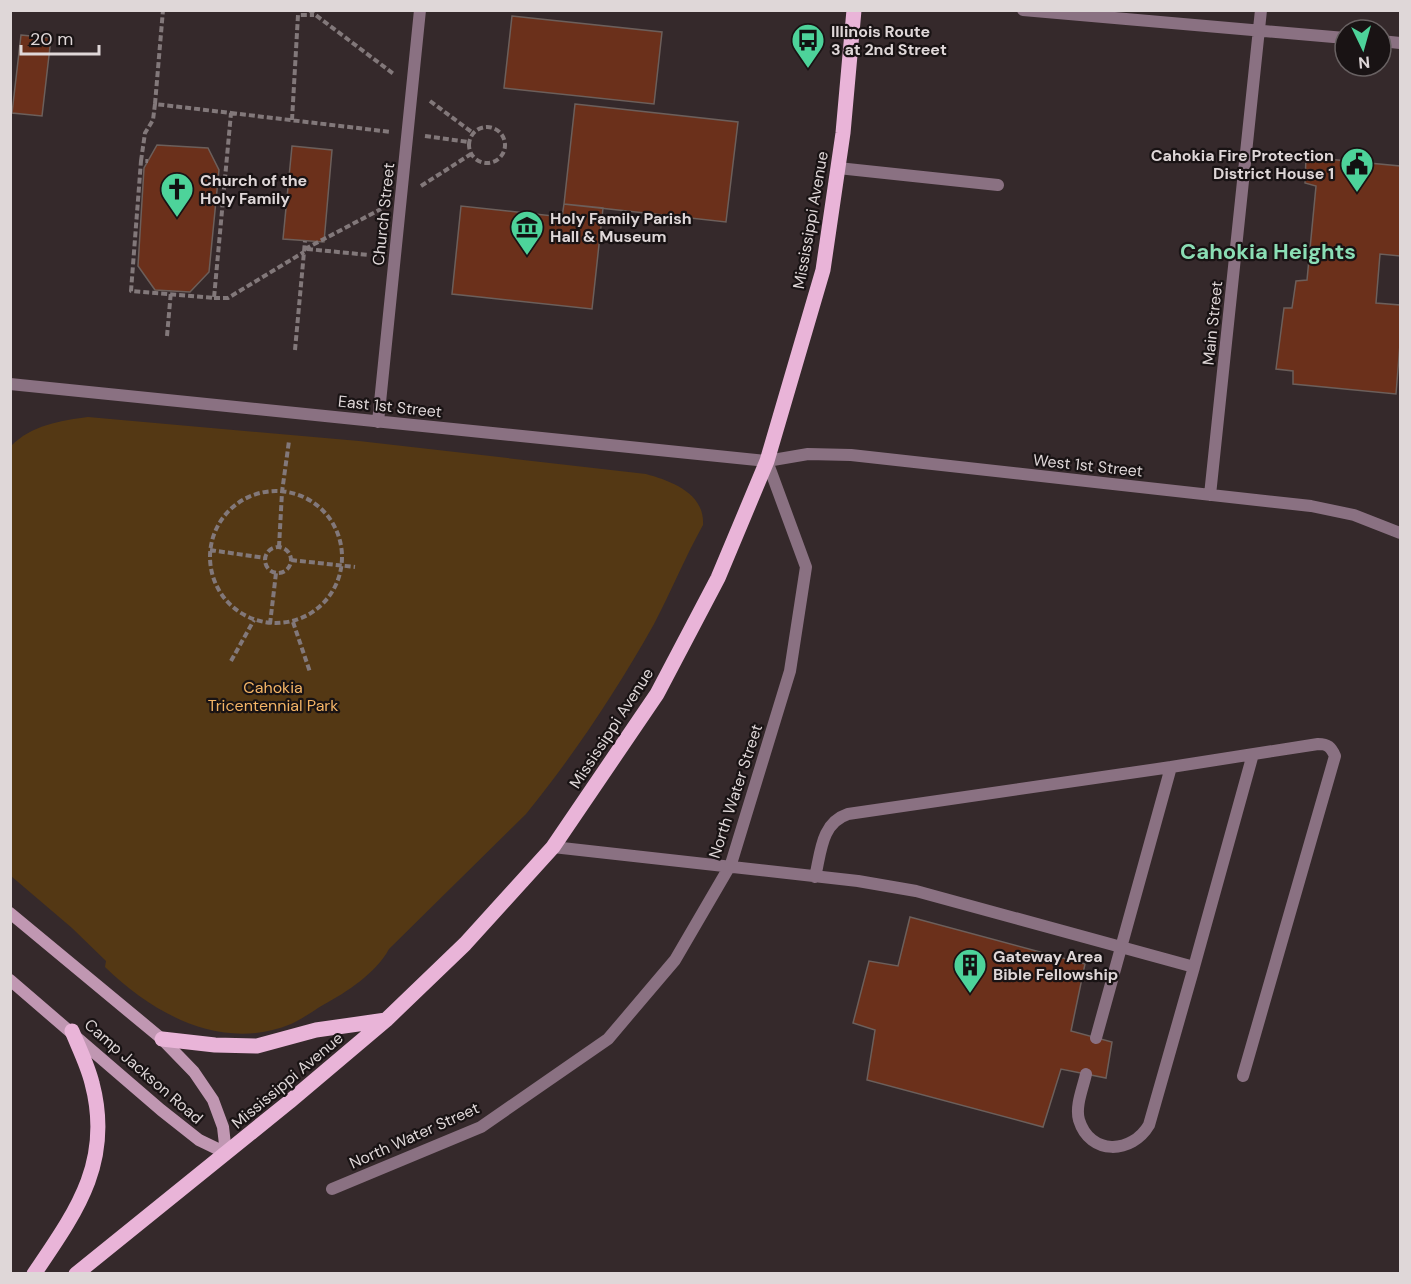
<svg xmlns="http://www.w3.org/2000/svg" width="1411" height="1284" viewBox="0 0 1411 1284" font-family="'DM Sans',sans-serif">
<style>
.green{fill:#543814}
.building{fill:#6b301b;stroke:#6c5f5b;stroke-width:1.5}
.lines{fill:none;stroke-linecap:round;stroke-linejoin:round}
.path{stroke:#82787a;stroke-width:4;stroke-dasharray:6 3;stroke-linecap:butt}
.lane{stroke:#8a7182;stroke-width:12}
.street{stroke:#8a7182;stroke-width:12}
.secondary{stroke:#c097b2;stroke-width:12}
.primary{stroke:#e9b4d8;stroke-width:15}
.labels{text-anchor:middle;stroke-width:4.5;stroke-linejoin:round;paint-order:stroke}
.poi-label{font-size:16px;font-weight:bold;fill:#dfd7d8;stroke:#191314;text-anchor:start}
.street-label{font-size:16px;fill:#dfd7d8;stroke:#191314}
.park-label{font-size:16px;fill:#f4b466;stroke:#191314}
.district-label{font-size:22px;font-weight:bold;fill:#8bdeb5;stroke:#191314}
</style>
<rect width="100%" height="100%" fill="#35292b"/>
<path class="green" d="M88,417L359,441L646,474C671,481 705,493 703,525C685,557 671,592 654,624C617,690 574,755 526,814L389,949C376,973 347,992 323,1005C313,1011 302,1019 291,1024C223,1052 154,1015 105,967L106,961L72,928L11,876V446C32,425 59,421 88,417Z"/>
<path class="building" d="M512,16L662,32L654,104L504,88Z
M21,35L51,38L42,116L12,113Z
M575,104L738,122L726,222L564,204Z
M157,145L208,148L219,170L209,272L190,292L155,290L138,266L144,168Z
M292,146L332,150L324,242L283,239Z
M1306,157L1400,166V256L1380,254L1376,303L1400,305V344L1396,394L1293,384V371L1276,369L1284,308H1292L1296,281L1307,280L1316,186L1305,183Z
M564,204L603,208L592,309L452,294L461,206L562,217Z
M910,917L1085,964L1071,1031L1112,1042L1106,1078L1061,1069L1043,1127L867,1080L875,1030L853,1023L869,961L898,966Z"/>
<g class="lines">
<path class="path" d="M309,10L395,75
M430,101L473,133
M155,104L163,10
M231,113L391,132
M292,120L298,15H314
M469 145a18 18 0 1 1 36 0a18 18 0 1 1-36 0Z
M425,136L469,142
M141,161L145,133L153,120L155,104L231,113L214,298L131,291L141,161H148
M421,186L471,154
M305,249L381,209
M307,249L369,255
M214,298H228L304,252
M167,336L171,291
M295,350L305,241
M210 557a66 66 0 1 1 132 0a66 66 0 1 1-132 0Z
M265 560a13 13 0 1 1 26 0a13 13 0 1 1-26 0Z
M279,547L282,492L289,441
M210,550L265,558
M291,560L355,567
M293,622L310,672
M270,624L276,573
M231,661L254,620"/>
<path class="lane" d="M838,168L998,185
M1171,767L1318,744C1328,744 1331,747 1335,756L1243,1076
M553,847L858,881L916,891L1194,967L1149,1125C1132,1154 1090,1156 1079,1120C1075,1106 1083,1088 1086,1074
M815,877C821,852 821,823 848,814L1171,767L1096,1038
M1194,967L1253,754
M332,1189L481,1127L608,1039L675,960L731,864L790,671L806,567L767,461"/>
<path class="street" d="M1023,10L1345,38
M1381,41L1400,43
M10,384L767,461L808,454L851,455L1311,506L1354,515L1400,533
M378,422L420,10
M1210,495L1261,10"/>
<path class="secondary" d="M10,913L162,1039L194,1072L213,1100L223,1127L226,1153
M10,980L161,1110L199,1140L226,1153"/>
<path class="primary" d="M162,1039L215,1045L257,1046L316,1030L386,1020
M34,1274C76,1212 113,1162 92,1083C88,1066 79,1048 72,1031
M76,1274L289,1102L386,1020L465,944L553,847L657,694L718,578L767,461L823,270L843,133L854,10"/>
</g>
<defs>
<symbol id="bus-pin" viewBox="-11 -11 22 30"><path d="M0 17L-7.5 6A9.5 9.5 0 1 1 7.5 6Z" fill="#4dd39a" stroke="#191314"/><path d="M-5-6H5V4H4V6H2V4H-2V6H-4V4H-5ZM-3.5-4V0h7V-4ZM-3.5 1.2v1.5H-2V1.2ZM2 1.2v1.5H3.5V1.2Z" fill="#111"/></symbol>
<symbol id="civic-pin" viewBox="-11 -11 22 30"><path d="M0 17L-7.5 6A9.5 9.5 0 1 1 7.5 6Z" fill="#4dd39a" stroke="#191314"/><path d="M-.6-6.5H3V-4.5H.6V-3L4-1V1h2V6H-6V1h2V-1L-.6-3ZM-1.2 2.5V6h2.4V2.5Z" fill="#111"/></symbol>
<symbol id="church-pin" viewBox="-11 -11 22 30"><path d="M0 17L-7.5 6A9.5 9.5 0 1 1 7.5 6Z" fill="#4dd39a" stroke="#191314"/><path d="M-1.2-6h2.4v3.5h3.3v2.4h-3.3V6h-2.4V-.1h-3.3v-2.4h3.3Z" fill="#111"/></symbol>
<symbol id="museum-pin" viewBox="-11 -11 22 30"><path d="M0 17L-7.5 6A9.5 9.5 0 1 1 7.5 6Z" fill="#4dd39a" stroke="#191314"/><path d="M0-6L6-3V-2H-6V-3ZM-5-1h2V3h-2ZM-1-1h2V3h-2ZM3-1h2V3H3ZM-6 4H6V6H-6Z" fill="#111"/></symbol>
<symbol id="building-pin" viewBox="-11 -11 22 30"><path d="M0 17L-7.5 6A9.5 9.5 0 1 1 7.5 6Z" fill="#4dd39a" stroke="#191314"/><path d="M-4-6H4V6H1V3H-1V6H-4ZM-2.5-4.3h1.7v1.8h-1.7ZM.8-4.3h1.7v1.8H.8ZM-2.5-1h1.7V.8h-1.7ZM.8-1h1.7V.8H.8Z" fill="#111"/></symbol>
</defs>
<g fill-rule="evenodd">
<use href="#bus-pin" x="789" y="21" width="38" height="52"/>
<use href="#civic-pin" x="1338" y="145" width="38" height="52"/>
<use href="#church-pin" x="158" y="170" width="38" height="52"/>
<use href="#museum-pin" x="508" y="208" width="38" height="52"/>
<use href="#building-pin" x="951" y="946" width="38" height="52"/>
</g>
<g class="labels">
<g class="poi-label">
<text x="831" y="37">Illinois Route<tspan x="831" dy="18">3 at 2nd Street</tspan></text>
<text x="1334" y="161" text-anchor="end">Cahokia Fire Protection<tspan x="1334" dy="18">District House 1</tspan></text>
<text x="200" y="186">Church of the<tspan x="200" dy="18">Holy Family</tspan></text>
<text x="550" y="224">Holy Family Parish<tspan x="550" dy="18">Hall &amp; Museum</tspan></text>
<text x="993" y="962">Gateway Area<tspan x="993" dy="18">Bible Fellowship</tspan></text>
</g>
<g class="street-label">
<text transform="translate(383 214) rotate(-84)" y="6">Church Street</text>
<text transform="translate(810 220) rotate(-80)" y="6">Mississippi Avenue</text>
<text transform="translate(1212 323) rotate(-84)" y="6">Main Street</text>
<text transform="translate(390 406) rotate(6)" y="6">East 1st Street</text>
<text transform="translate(1088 465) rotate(6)" y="6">West 1st Street</text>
<text transform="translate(611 728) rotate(-57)" y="6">Mississippi Avenue</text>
<text transform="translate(735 791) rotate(-72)" y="6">North Water Street</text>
<text transform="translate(144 1071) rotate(41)" y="6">Camp Jackson Road</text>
<text transform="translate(287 1080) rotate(-40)" y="6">Mississippi Avenue</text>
<text transform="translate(414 1135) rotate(-24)" y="6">North Water Street</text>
</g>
<g class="park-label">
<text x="273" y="693">Cahokia<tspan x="273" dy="18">Tricentennial Park</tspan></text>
</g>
<g class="district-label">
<text x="1268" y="259">Cahokia Heights</text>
</g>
</g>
<rect width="1411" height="1284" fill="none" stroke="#dfd7d8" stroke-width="24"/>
<g transform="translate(1363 48) rotate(175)"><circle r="28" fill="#191314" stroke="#686162" stroke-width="1.5"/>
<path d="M0-4.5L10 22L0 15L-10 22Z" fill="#4dd39a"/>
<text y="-9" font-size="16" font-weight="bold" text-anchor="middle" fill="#dfd7d8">N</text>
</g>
<path d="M21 45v9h78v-9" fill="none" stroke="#dfd7d8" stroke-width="3"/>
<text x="30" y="45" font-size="18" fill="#dfd7d8" stroke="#191314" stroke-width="4.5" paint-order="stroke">20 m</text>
</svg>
